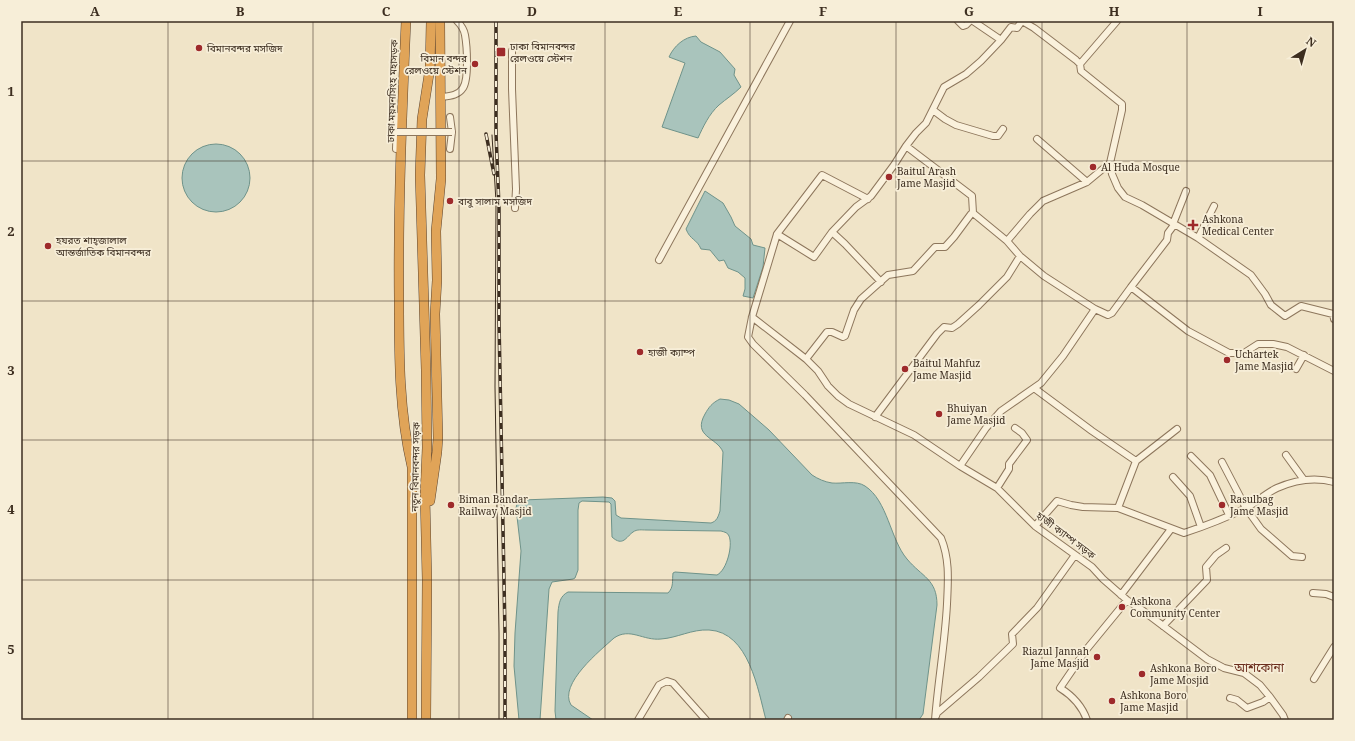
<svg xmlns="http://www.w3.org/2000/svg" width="1355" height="741" viewBox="0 0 1355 741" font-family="'Noto Serif','Noto Sans Bengali',serif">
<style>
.water{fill:#a9c4bc;stroke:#6f938a}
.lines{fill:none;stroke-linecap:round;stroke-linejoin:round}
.minor-casing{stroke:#8d765c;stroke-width:8}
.highway-casing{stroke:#5b4430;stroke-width:10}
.minor{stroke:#faf1dc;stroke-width:6}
.highway{stroke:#e0a458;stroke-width:9}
.tram{stroke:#3d2e20;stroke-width:1}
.rail-casing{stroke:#3d2e20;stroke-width:3.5}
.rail{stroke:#f7eed8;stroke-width:2;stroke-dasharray:6;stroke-linecap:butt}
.minor-bridge-casing{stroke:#8d765c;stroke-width:8;stroke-linecap:butt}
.minor-bridge{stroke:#faf1dc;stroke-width:6}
.grid{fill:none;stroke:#3d2e20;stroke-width:1;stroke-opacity:0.55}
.poi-dot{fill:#9e2a2b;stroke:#f7eed8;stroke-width:1.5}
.labels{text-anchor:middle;stroke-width:3.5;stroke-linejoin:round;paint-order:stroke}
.poi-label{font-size:10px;fill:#3d2e20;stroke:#f7eed8;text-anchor:start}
.street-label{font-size:10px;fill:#3d2e20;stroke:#f7eed8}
.quarter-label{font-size:12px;fill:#6b2e1e;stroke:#f7eed8}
.neatline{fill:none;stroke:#3d2e20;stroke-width:1.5}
.grid-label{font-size:13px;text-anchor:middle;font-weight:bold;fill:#3d2e20}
</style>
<rect width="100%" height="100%" fill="#f0e4c8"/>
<path class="water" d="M696,36L701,42L720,52L735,69L734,75L741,87C734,94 726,99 719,105C709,114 703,127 698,138L662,127L685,63L669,57C674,46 684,37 696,36Z
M182 178a34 34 0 1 1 68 0a34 34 0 1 1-68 0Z
M705,191L723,203L731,217L735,226L751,239L753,245L765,248L763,267L753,298L743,296L745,289V278L738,272L728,268L724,260L719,261L710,250L701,249C697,239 690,240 686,229Z
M720,399L729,400L739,404L769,430L812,475C818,479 825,482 832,483C842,484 856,480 865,486C888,501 890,539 907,559C922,577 937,579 937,605L923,714L919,720H766C758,690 749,632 709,630C692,629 677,638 661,639C643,641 630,627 614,638C601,650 558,684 571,705L593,720H556L555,711L558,612C559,603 560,596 568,592L668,593C674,587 672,581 673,573L675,572L717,575C727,570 733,545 729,536C728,533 725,532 721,531L646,530C642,530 637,529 633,532C626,537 623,547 612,537L611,504L609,502L582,501L579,503L578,510V570L575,578L573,579L552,582L549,589L540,720H519L514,666L515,633L521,551L516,508L517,504L522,500L603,497L612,498L615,501L616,515L621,518L711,523C717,521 718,517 720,511L723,452C717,437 692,437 705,414C709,407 712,403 720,399Z"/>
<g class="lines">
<defs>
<path id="minor" d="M958,21L963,26L966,25L970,21
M973,21L1001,40
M1022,21L1034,28L1076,60L1080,64L1081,71L1122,104V110L1110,163L1112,174L1118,188L1125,197L1142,205L1198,238L1251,275L1265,294L1271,305L1285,316L1301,306L1333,314L1334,319
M512,51V89L516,189L515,208
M1080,64L1117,21
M440,97C449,96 458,96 463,88C469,79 467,46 465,35C464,29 461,25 457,21
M933,110L945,119L956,125L993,136H998L1003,129
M1037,139L1087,182
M906,146L972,196L973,213
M396,149L397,116
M450,149L452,132L450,117
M973,213L1007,241L1020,256L1044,276L1095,309L1108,315L1112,313L1131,287L1188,331L1229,353H1244L1258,344H1273L1287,347L1334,371
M1173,224L1186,191
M832,232L845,244L881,282
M777,234L822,175L868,199
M1198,238L1214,206
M1007,241L1030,214L1043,201L1087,182L1110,163
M659,260L790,21
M1131,287L1167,240L1168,233L1174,225
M752,317L806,359L818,371L828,386L838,396L849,404L914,435L960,466L997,488L1035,526L1092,567L1103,579L1127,600L1142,610L1207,659L1224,668L1244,673L1260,685L1270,697L1283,715L1285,720
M806,359L827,332H832L843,337L845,336L854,310L861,299L888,275L913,271L935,247H945L954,237L971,214L973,213
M1296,369L1304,355
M1034,388L1092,431L1136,461
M875,417L937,334L944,327L952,328L958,324L979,305L1007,277L1020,256
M1286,455L1304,480
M1191,456L1210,475L1229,515
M1222,462L1246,508L1261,529L1292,556L1302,557
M960,466L986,428L1001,411L1041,383L1063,356L1095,309
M1173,477L1190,496L1201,527
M997,488L1009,469V464L1027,440L1022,433L1015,428
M1118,508L1136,461L1177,429
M1035,526L1057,501L1071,505L1083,507L1118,508L1184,533C1205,526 1226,518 1246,508C1257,502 1266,493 1277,488C1295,480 1315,477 1334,482
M1313,593L1326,594L1334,597
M1121,595L1171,529
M1163,626L1207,580L1206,567L1216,555L1226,548
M1314,679L1334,647
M1230,698L1237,700L1247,708L1263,702L1270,697
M936,716L937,713L979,677L1013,644L1012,634L1037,608L1075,555
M638,720L659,685L667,681L673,683L706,720
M787,720L788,718
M935,720C938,681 945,643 947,604C948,581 950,560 941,538L805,395L753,344L748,337L752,317L777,234L814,257L832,232L856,207L871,196L894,165L906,146L916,133L926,123L944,87L966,74L981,61L1001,40L1011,27L1017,28L1022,21
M1087,720C1082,706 1073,696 1060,688L1086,650L1127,600"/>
<path id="highway" d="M406,21C402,114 398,206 399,299C399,355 399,412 412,467V720
M430,501L437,452L438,438L435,314L437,280L436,231L441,179L440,21
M426,720L427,580L425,495L427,448L426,370L420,175L422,119L430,68L431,21"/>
</defs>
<use href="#minor" class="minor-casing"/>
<use href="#highway" class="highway-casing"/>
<use href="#minor" class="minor"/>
<use href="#highway" class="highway"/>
<path class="tram" d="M492,135L496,202L495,387L499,633V720"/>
<defs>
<path id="rail" d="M496,21V133L499,208V322L505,633V720
M486,134L494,174"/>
</defs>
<use href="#rail" class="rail-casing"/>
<use href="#rail" class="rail"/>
<defs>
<path id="minor-bridge" d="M397,132H452"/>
</defs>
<use href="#minor-bridge" class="minor-bridge-casing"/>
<use href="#minor-bridge" class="minor-bridge"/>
</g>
<path class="grid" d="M168,21V720M313,21V720M459,21V720M605,21V720M750,21V720M896,21V720M1042,21V720M1187,21V720M21,161H1334M21,301H1334M21,440H1334M21,580H1334"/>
<g class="poi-dot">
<circle cx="199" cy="48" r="4"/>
<rect x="496" y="47" width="10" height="10" rx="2"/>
<circle cx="475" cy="64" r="4"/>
<circle cx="1093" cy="167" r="4"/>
<circle cx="889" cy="177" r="4"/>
<circle cx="450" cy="201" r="4"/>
<path d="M1191 219h4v4h4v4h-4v4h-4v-4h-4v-4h4z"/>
<circle cx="48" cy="246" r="4"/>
<circle cx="640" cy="352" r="4"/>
<circle cx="1227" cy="360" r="4"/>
<circle cx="905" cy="369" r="4"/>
<circle cx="939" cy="414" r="4"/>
<circle cx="451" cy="505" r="4"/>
<circle cx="1222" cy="505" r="4"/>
<circle cx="1122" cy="607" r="4"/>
<circle cx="1097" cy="657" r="4"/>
<circle cx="1142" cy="674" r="4"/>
<circle cx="1112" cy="701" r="4"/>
</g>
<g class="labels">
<g class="poi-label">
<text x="510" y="50">ঢাকা বিমানবন্দর<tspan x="510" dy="12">রেলওয়ে স্টেশন</tspan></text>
<text x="207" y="52">বিমানবন্দর মসজিদ</text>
<text x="467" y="62" text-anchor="end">বিমান বন্দর<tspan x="467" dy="12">রেলওয়ে স্টেশন</tspan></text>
<text x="1101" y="171">Al Huda Mosque</text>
<text x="897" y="175">Baitul Arash<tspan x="897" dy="12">Jame Masjid</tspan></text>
<text x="458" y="205">বাবু সালাম মসজিদ</text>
<text x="1202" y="223">Ashkona<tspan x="1202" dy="12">Medical Center</tspan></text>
<text x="56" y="244">হযরত শাহ্‌জালাল<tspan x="56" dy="12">আন্তর্জাতিক বিমানবন্দর</tspan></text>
<text x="648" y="356">হাজী ক্যাম্প</text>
<text x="1235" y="358">Uchartek<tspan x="1235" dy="12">Jame Masjid</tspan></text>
<text x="913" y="367">Baitul Mahfuz<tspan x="913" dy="12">Jame Masjid</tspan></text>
<text x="947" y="412">Bhuiyan<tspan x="947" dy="12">Jame Masjid</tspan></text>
<text x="459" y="503">Biman Bandar<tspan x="459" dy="12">Railway Masjid</tspan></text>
<text x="1230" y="503">Rasulbag<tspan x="1230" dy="12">Jame Masjid</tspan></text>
<text x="1130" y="605">Ashkona<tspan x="1130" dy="12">Community Center</tspan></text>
<text x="1089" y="655" text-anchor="end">Riazul Jannah<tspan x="1089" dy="12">Jame Masjid</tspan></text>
<text x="1150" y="672">Ashkona Boro<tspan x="1150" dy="12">Jame Mosjid</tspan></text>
<text x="1120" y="699">Ashkona Boro<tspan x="1120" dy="12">Jame Masjid</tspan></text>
</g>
<g class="street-label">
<text transform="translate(392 91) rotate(-88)" y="4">ঢাকা ময়মনসিংহ মহাসড়ক</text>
<text transform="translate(415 467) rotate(-89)" y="4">নতুন বিমানবন্দর সড়ক</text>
<text transform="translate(1066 535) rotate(37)" y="4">হাজী ক্যাম্প সড়ক</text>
</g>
<g class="quarter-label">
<text x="1259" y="672">আশকোনা</text>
</g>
</g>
<rect width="1355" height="741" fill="none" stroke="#f7eed8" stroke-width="44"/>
<g transform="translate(1305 50) rotate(37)" stroke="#f7eed8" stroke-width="3" paint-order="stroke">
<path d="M0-3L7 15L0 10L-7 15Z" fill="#3d2e20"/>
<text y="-6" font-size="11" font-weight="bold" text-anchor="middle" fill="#3d2e20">N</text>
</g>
<rect x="22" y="22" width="1311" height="697" class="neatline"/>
<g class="grid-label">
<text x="95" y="16">A</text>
<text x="240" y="16">B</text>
<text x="386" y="16">C</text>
<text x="532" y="16">D</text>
<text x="678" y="16">E</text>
<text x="823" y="16">F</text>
<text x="969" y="16">G</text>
<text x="1114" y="16">H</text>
<text x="1260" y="16">I</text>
<text x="11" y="96">1</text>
<text x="11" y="236">2</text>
<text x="11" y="375">3</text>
<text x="11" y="514">4</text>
<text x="11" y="654">5</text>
</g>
</svg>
